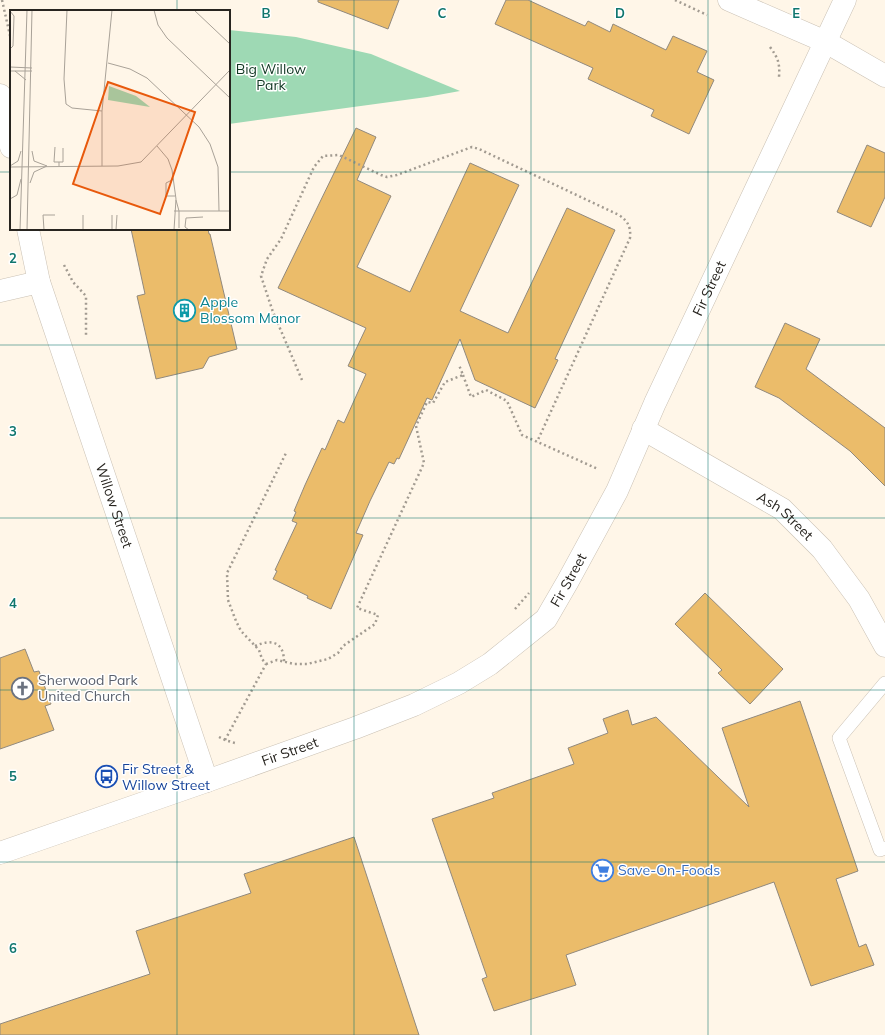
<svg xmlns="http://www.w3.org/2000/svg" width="885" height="1035" viewBox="0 0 885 1035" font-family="Mulish,sans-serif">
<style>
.green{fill:#9ed9b4}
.building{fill:#ebbc6a;stroke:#91897d}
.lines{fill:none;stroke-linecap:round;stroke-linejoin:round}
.service-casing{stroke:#cac1b4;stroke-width:14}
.minor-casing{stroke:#cac1b4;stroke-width:23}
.tertiary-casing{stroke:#cac1b4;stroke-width:23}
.path{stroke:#a29b91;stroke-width:2.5;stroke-dasharray:2 3;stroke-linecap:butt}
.service{stroke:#fff;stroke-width:13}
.minor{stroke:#fff;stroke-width:22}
.tertiary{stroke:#fff;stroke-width:22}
.grid{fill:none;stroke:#0f766e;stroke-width:1;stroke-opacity:0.55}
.labels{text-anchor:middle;stroke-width:3;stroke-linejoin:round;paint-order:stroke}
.park-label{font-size:14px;fill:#103622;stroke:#fff}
.street-label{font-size:14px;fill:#282520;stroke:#fff}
.culture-label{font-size:14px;fill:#0d838f;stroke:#fff;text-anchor:start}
.worship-label{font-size:14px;fill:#5b616d;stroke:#fff;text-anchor:start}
.transit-label{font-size:14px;fill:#164399;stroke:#fff;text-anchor:start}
.shop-label{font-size:14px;fill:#366cbe;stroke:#fff;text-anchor:start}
.inset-road{fill:none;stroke:#a9a298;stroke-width:1}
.view{fill:#e8590c;fill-opacity:0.15;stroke:#e8590c;stroke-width:2}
.inset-edge{fill:none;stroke:#282520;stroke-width:2}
.grid-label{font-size:13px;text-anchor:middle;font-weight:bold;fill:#0f766e;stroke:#fff;stroke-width:3;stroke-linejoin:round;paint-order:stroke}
</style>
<rect width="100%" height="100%" fill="#fff6e8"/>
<path class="green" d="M229,30L296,37L371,54L460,91L427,97L229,124Z"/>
<path class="building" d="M318,0H399L388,29L318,2Z
M506,0H528L585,26L588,21L610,32L613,24L666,50L673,36L707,51L697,72L714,80L689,134L651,116L654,110L588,79L593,68L495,24Z
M356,128L376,137L357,180L391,196L357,267L410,292L470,163L519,185L460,311L508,333L567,208L615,230L555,359L558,360L535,408L475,380L460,339L432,400L427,398L399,459L397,458L394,464L389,462L370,501L356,533L363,535L331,609L307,598L308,596L273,579L277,571L275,570L297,523L292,521L296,512L294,511L305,485L322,448L325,450L338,420L344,423L366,374L348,366L366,328L278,288Z
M867,145L885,153V197L871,227L837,212Z
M131,229H208L209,234H210L237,349L209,357L203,368L156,379L137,296L145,294Z
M785,323L820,339L806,369L885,428V486L850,451L779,398L755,387Z
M705,593L783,669L750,704L718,673L722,670L675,624Z
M25,649L34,672L39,671L51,704L45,706L54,730L0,749V658Z
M800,701L858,871L836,879L859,947L866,944L874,965L811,986L774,882L566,955L576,985L494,1011L482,979L487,977L432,819L494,798L492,793L574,764L568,748L608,733L603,719L628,710L632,725L656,717L749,807L722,728Z
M354,837L419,1035H0V1024L150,974L136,931L251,893L244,874Z"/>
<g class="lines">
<defs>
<path id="service" d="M885,683L839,738L880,850L885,848"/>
<g id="minor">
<path d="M729,0L826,42L885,76"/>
<path d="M0,95L11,147"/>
<path id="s1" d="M28,229L39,282L207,781"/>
<path d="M0,291L39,282"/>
</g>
<g id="tertiary">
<path id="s2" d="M643,429L782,509L822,549L859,599L885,646"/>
<path id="s3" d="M0,853L207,781L355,728L414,705L459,683L490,664L546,619L568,581L617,491L655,403L845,0"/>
</g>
</defs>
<use href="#service" class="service-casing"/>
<use href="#minor" class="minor-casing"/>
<use href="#tertiary" class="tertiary-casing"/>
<path class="path" d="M2,0L11,40
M675,0L707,15
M770,47C778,58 780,63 779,77
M64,265L73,282L86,296V337
M463,375L471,397L486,390L507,401L522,435L598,469
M302,380L273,312L261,276L267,259L281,239L314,167L323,156L339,155L381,175L387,177L397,175L472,147L479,149L619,215C628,221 631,227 630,238L537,442
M515,609L529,593
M255,646C271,639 284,641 284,662
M266,664L277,660L294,664H307L328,659L338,653L343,646L375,624L378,615L357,608L424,463L416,426L427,402L433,403L445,382L463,375L459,365
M219,737L225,740L235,743
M225,740L266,664L262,659L259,650L241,631L236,621L228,600L227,573L287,451"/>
<use href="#service" class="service"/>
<use href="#minor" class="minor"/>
<use href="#tertiary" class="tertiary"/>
</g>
<path class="grid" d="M177,0V11M354,0V1035M531,0V1035M708,0V1035M0,172H11M229,172H885M177,229V1035M0,345H885M0,518H885M0,690H885M0,862H885"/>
<defs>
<symbol id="building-ring" viewBox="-11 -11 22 22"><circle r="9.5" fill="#fff" stroke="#0f9aa8" stroke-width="1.5"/><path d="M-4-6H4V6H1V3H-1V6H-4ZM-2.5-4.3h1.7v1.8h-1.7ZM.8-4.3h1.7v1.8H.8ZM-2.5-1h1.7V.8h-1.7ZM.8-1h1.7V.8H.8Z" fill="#0f9aa8"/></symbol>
<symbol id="church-ring" viewBox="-11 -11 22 22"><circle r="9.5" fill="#fff" stroke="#6b7280" stroke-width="1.5"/><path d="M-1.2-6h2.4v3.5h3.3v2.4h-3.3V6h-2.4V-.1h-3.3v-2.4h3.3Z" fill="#6b7280"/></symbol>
<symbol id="bus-ring" viewBox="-11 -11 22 22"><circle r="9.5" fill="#fff" stroke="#1a4fb4" stroke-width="1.5"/><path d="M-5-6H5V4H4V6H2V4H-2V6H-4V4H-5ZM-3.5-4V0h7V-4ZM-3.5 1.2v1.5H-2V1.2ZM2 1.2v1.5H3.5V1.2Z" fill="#1a4fb4"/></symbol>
<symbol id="supermarket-ring" viewBox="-11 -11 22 22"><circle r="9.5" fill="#fff" stroke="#3f7fe0" stroke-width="1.5"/><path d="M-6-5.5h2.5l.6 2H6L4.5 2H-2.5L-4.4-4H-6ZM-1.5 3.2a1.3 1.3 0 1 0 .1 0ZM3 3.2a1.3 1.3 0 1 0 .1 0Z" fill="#3f7fe0"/></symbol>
</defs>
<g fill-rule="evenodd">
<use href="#building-ring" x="172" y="298" width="25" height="25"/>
<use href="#church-ring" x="10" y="676" width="25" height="25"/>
<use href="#bus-ring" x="94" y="764" width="25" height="25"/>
<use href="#supermarket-ring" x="590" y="858" width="25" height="25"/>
</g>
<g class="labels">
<g class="park-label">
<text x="271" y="74">Big Willow<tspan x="271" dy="16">Park</tspan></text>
</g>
<g class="street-label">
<text dy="5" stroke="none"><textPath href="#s3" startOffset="967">Fir Street</textPath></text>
<text dy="5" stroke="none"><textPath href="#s1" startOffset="290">Willow Street</textPath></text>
<text dy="5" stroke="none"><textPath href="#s2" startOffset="167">Ash Street</textPath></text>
<text dy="5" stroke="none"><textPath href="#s3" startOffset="643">Fir Street</textPath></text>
<text dy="5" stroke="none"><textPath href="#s3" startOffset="307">Fir Street</textPath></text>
</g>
<g class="culture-label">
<text x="200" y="307">Apple<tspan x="200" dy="16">Blossom Manor</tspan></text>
</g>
<g class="worship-label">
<text x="38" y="685">Sherwood Park<tspan x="38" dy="16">United Church</tspan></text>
</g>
<g class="transit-label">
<text x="122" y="774">Fir Street &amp;<tspan x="122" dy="16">Willow Street</tspan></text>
</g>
<g class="shop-label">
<text x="618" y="875">Save-On-Foods</text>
</g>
</g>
<g transform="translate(10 10)">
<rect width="220" height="220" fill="#fff6e8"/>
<path d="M99,76L126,86L140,97L98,90Z" fill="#9ed9b4"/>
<path class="inset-road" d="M57,0L54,69L56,94L62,98L92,101M144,0L148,15L157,28L220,88M184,0L220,34M0,1L4,6L3,36L0,39M98,53L120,59L137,68L189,117L200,134L208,157L209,201M0,57L22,58M0,61H22M5,61L16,70M147,136L158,149L162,160L166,189L164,220M45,137L44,152H49M22,141L24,151L37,156M0,156L8,151L11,141M49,156V152H53V138M92,156V101L102,0M0,157L108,156L131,152L220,60M164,169L156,173V186H165M20,173L24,162L37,156M0,189L7,185L11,169M166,190L169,201V218M164,201H220M73,205V220M10,220L17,0M17,220L22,0M34,220L33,205H45M102,220V205M106,220L107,205M179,220L175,217L176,208L193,207"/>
<path class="view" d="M98,72L185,102L150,204L63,174Z"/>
<rect width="220" height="220" class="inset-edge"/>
</g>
<g class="grid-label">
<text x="266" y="18">B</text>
<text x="442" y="18">C</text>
<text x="620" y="18">D</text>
<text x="796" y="18">E</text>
<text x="13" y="263">2</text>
<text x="13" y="436">3</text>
<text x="13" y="608">4</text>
<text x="13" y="781">5</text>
<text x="13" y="953">6</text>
</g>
</svg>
